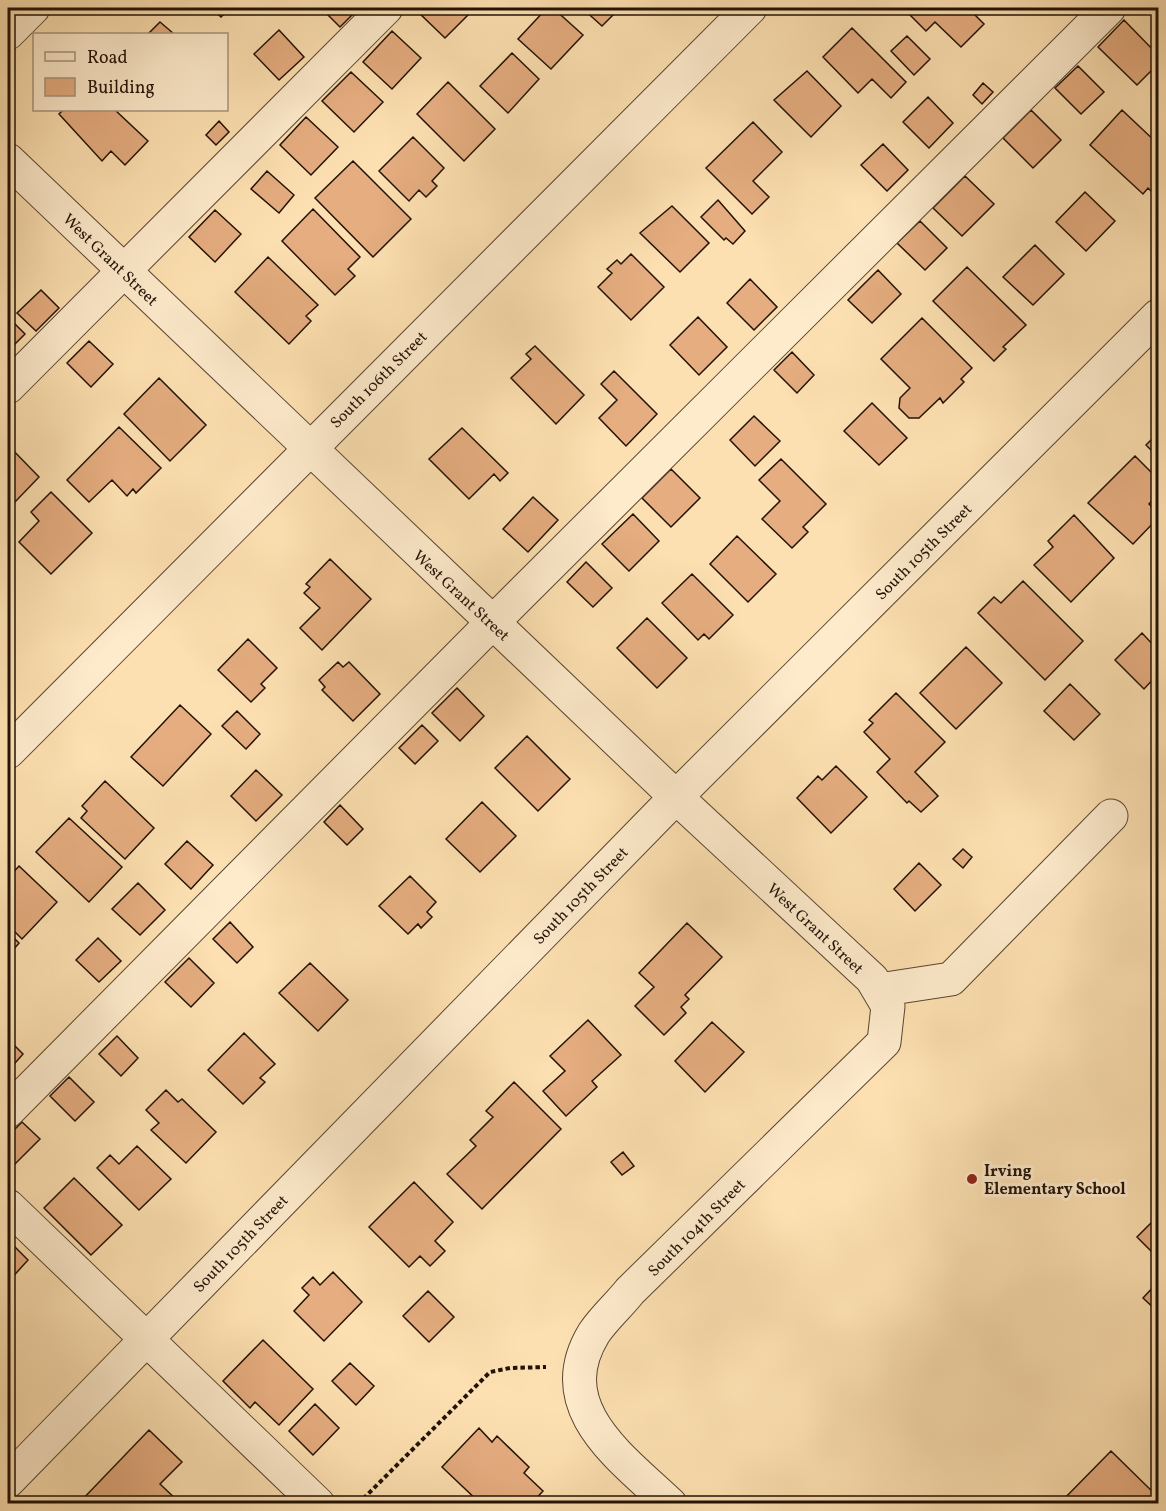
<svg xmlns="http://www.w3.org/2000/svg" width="1166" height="1511" viewBox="0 0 1166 1511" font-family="Vollkorn,serif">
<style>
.building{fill:#e5ad80;stroke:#221206;stroke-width:1.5}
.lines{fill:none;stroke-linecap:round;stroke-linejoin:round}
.minor-casing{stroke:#594631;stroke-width:35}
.path{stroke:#221206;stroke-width:4;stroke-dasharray:4.5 3;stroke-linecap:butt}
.minor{stroke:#feebcc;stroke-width:33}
.poi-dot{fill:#8f2418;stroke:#feebcc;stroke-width:2}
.labels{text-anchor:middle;stroke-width:6;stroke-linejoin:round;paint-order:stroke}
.street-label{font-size:16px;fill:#221206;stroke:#feebcc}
.poi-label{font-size:16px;font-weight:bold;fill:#221206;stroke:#feebcc;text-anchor:start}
</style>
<rect width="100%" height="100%" fill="#fde0b1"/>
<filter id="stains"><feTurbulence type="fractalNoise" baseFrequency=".00333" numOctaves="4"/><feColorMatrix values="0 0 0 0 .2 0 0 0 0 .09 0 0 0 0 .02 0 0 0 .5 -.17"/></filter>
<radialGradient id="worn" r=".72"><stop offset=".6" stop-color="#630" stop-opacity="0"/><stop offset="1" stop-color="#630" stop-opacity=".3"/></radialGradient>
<path class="building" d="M211,8H230L221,17Z
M321,8H359L340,27Z
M421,8H465L470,13L445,38L417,11Z
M547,8H553L583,35L551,69L518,39Z
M582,8H620L602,26Z
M903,8H968L984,24L961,47L935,22L926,31Z
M1124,20L1158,55V64L1137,85L1098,47Z
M160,22L174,34H148Z
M852,28L906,82L891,98L872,79L858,93L823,57Z
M279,30L304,57L279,80L254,54Z
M392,31L421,58L392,89L363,62Z
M907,36L930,59L914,75L891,51Z
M512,53L539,79L508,113L480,86Z
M1078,66L1104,92L1081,114L1055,88Z
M807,71L841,106L811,137L774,100Z
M351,72L383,102L354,132L322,101Z
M448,82L495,129L464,161L417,114Z
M983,83L993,92L982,104L973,95Z
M928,97L953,123L929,148L903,122Z
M63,110H115L148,141L125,165L111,151L102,161L59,114Z
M1031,110L1061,140L1033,168L1003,138Z
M1122,110L1158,144V185L1152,192L1148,188L1143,194L1090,145Z
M306,117L338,147L311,175L280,145Z
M219,121L229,132L216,145L206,135Z
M753,122L782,152L753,181L769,197L752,214L706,168Z
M413,137L444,168L432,181L437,186L426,197L419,190L409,201L379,171Z
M883,144L908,170L887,191L861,165Z
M353,161L411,219L373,257L315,198Z
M267,171L294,195L279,213L251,189Z
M965,176L994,204L962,236L933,208Z
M1085,192L1115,221L1086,251L1056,222Z
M718,200L745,231L733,244L726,238L724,240L701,217Z
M672,206L709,243L680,272L640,233Z
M313,209L360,257L348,269L355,276L335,295L282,241Z
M215,210L241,234L215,262L189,237Z
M920,221L947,248L925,270L897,243Z
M1035,245L1064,274L1033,305L1003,277Z
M631,254L664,287L631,320L598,287L612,273L607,269L617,260L621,264Z
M268,257L318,305L306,316L311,321L289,344L235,292Z
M967,267L1026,325L1003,347L1006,349L994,361L933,301Z
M878,270L901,294L872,323L848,300Z
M750,279L777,307L754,330L727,303Z
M41,290L59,308L36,331L17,313Z
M8,317L25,334L11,348L8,345Z
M698,317L727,347L699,375L670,345Z
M922,318L972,368L961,379L964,382L943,403L940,398L919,418H909L899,408L900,398L910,388L881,359Z
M89,341L113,364L91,387L67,363Z
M535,346L584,395L556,424L511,378L531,359L526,354Z
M792,352L814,375L797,393L774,370Z
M614,371L657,414L626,446L599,418L617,400L601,384Z
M159,378L206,425L170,461L124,414Z
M872,403L907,438L879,465L844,431Z
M754,416L780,441L755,466L730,440Z
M119,427L161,468L136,493L133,489L127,496L112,480L89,502L67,480Z
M462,428L508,473L500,481L494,474L469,499L429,459Z
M1158,433V452L1155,448L1152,451L1146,445Z
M8,445L39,477L15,502L8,494Z
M1135,456L1158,479V494L1149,504L1158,513V518L1133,544L1088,503Z
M781,459L826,504L803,527L808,532L792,548L762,519L780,501L759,480Z
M671,469L700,498L671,527L642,498Z
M51,492L92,533L51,574L19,542L39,521L31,512Z
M533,497L558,520L528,552L503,529Z
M633,514L659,541L629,571L602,544Z
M1074,515L1114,558L1071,602L1034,565L1053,547L1048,541Z
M737,536L776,574L748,602L710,564Z
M330,559L371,599L322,650L300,628L320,608L304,593L310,587L306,584Z
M586,562L612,588L593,607L567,582Z
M692,574L733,615L709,639L704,634L698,640L662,603Z
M1023,581L1083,641L1045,680L978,613L994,597L1001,603Z
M647,618L687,658L657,688L617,648Z
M1142,633L1158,650V674L1144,689L1115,660Z
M248,639L277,668L261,684L265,688L251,702L218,670Z
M966,647L1002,683L956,729L920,693Z
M338,662L343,667L349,662L380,694L353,721L322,690L325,687L319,680Z
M1070,684L1100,714L1074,740L1044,711Z
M457,688L484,716L460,741L432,713Z
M896,693L945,742L915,772L938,796L921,812L909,801L907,803L877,772L890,759L864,732L873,723L869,720Z
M180,705L211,734L163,786L131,757Z
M237,711L260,734L246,749L222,726Z
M422,725L438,741L415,764L399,748Z
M527,736L570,779L538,811L495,768Z
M836,766L867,797L831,833L797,798L818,776L822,780Z
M256,770L282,795L256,821L231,796Z
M105,781L154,828L125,859L81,818L87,811L82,806Z
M482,802L516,836L480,872L446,839Z
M340,805L363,829L347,845L324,822Z
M69,818L122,867L89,902L36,852Z
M187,841L213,865L191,889L165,864Z
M963,849L972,857L963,868L953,859Z
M919,863L941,885L915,911L894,889Z
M19,866L57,902L22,939L8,925V878Z
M410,876L436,902L427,912L432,917L421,928L418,924L408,934L379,906Z
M138,883L165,910L140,935L112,909Z
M230,922L253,947L237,963L213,939Z
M687,923L722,957L685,995L689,999L681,1007L686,1013L664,1035L635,1006L654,987L639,973Z
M8,932L19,943L8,956Z
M98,938L121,961L99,982L76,960Z
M189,958L214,983L191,1007L165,982Z
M310,963L348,1000L318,1031L279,993Z
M588,1020L621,1055L592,1081L597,1087L566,1116L543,1091L565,1071L550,1056Z
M712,1022L744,1052L705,1092L675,1061Z
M244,1033L275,1064L260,1078L265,1082L243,1104L208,1070Z
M117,1036L138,1058L121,1076L99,1054Z
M8,1039L23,1054L8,1071Z
M69,1077L94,1102L75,1121L50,1096Z
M514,1082L561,1129L482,1209L447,1174L476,1146L470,1140L493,1117L486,1111Z
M166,1090L178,1102L182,1099L216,1132L186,1163L151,1130L159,1123L146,1110Z
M22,1122L40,1139L14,1165L8,1158V1136Z
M137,1146L171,1179L139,1210L97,1168L110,1155L119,1164Z
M623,1152L634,1166L622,1175L611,1162Z
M74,1178L122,1225L91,1255L44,1208Z
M414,1182L453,1222L435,1241L445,1251L430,1266L420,1256L409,1267L369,1227Z
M1153,1221L1158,1225V1258L1137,1237Z
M8,1240L28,1260L8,1282Z
M333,1272L362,1302L324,1341L294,1311L309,1295L302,1288L313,1277L320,1285Z
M1158,1282V1312L1143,1298Z
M428,1291L454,1317L429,1342L403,1316Z
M263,1340L313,1389L279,1425L255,1402L250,1408L223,1381Z
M350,1363L374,1386L356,1405L332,1381Z
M315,1404L339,1428L313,1455L289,1431Z
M479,1428L492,1442L497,1436L529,1467L524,1473L543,1491L531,1504H481L442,1467Z
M149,1430L182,1462L160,1484L181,1504H78Z
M1111,1451L1158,1497V1504H1059Z"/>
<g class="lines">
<defs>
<path id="minor" d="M8,33L33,8
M8,160L676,797L872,979L888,1006L884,1042L630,1291C619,1305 604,1318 594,1333C548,1408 622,1458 670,1504
M8,387L386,8
M8,752L750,8
M879,990L951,979L1111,816
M8,1111L492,623L1109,8
M8,1206L318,1504
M8,1481L676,797L1158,316"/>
</defs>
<use href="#minor" class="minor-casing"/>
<path class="path" d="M358,1504L490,1372L510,1368L546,1367"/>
<use href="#minor" class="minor"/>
</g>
<circle class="poi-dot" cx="972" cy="1179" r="6"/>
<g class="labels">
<g class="street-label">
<text transform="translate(111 259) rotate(44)" y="6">West Grant Street</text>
<text transform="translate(378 379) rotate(-45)" y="6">South 106th Street</text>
<text transform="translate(923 551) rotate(-45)" y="6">South 105th Street</text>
<text transform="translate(462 595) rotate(43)" y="6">West Grant Street</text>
<text transform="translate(580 895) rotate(-46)" y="6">South 105th Street</text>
<text transform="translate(816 928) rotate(43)" y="6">West Grant Street</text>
<text transform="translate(696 1227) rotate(-45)" y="6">South 104th Street</text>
<text transform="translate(240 1243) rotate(-46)" y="6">South 105th Street</text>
</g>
<g class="poi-label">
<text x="984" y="1176">Irving<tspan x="984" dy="18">Elementary School</tspan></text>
</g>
</g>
<rect width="1166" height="1511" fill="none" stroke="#fde0b1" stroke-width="30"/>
<rect x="9" y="9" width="1148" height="1493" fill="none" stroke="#221206" stroke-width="3"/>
<rect x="15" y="15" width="1136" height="1481" fill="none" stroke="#221206" stroke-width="1.5"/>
<rect x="33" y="33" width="195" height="78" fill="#feebcc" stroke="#a6947d" stroke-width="1.5"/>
<rect x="45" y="52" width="30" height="9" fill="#feebcc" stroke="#a6947d" stroke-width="1.5"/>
<text x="87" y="63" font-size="18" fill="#221206">Road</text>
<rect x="45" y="78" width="30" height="18" fill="#e5ad80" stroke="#a6947d" stroke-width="1.5"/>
<text x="87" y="93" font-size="18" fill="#221206">Building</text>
<rect width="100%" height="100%" filter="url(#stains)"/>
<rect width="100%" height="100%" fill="url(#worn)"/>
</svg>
